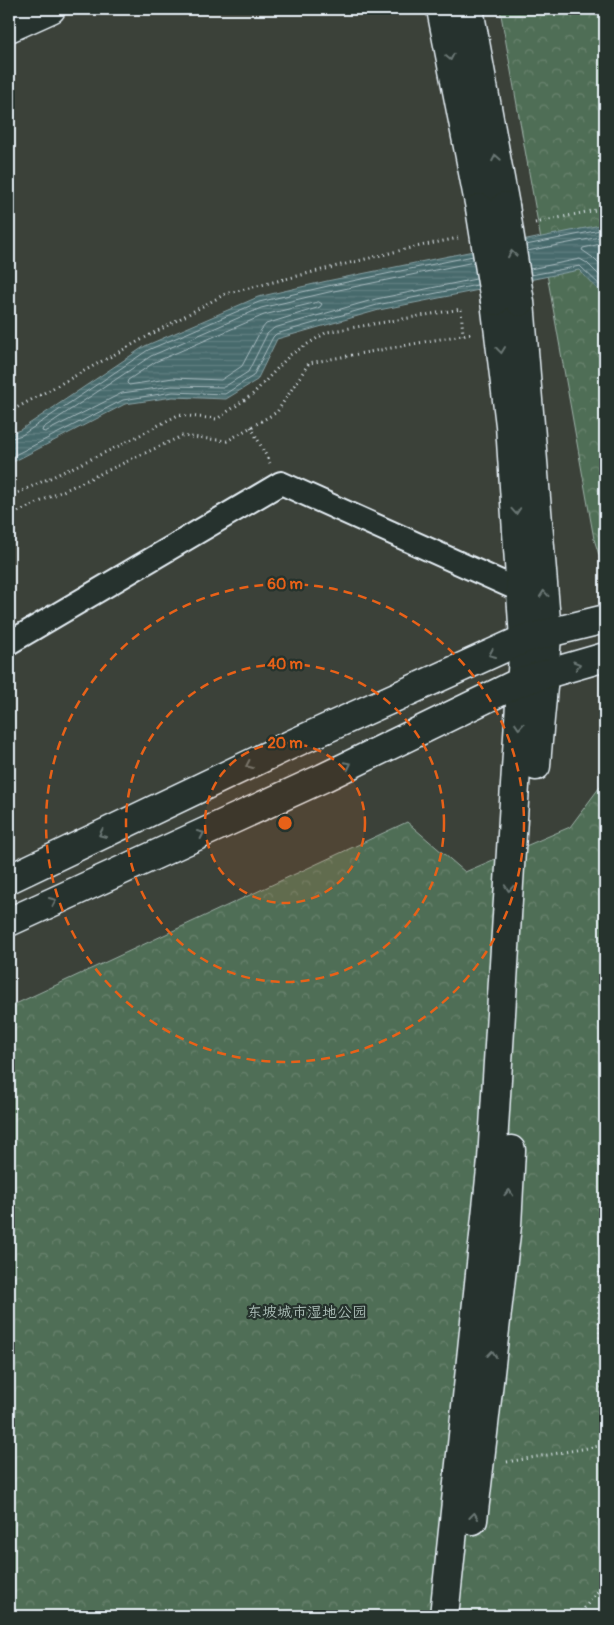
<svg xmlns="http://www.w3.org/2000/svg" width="614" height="1625" viewBox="0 0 614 1625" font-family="Pangolin,'LXGW WenKai TC',sans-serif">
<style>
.park{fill:url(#park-crowns);stroke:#9cb0a7}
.water{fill:url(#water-rules);stroke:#87a0a4}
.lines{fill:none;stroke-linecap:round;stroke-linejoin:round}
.shore{stroke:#a8bbc0;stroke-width:1}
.pedestrian-casing{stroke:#e8f1f8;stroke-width:26}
.minor-casing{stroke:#e8f1f8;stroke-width:31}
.tertiary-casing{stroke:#e8f1f8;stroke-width:31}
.secondary-casing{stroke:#e8f1f8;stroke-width:31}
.path{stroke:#e8f1f8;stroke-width:3;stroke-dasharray:1 4;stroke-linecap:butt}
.pedestrian{stroke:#26332d;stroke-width:22}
.minor{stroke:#26332d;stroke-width:28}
.tertiary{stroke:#26332d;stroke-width:28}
.secondary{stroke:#26332d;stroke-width:28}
.tertiary-bridge-casing{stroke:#e8f1f8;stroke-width:31;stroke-linecap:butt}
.tertiary-bridge{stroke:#26332d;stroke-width:28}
.oneway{stroke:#6a7674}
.ring{fill:none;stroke:#e86118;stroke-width:2.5;stroke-dasharray:9 6}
.labels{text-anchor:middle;stroke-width:4.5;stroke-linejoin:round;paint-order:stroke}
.park-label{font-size:15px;fill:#abbdb7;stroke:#26332d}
.centre{fill:#e86118;stroke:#26332d;stroke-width:2.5}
.ring-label{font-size:15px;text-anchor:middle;font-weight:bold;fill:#e86118;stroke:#26332d;stroke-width:4.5;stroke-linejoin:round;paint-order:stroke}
</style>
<defs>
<pattern id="park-crowns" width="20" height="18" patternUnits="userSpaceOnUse" patternTransform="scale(1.25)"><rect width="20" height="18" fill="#506e56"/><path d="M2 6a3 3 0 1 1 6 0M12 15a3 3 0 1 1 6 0" fill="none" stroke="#69836f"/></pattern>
<pattern id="water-rules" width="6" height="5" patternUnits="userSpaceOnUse" patternTransform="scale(1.25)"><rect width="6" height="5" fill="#476a6c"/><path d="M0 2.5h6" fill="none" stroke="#628082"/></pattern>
</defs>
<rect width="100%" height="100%" fill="#3b4139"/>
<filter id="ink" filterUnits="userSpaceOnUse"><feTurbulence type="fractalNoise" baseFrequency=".02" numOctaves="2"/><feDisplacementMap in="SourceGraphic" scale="10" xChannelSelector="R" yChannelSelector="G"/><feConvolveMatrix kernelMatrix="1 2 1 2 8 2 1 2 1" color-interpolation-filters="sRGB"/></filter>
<g filter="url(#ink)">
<path class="park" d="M500,9H605V574L594,539Z
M605,780V1616H9V1007L407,822L465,872L570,827Z"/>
<path class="water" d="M605,224V297L579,270L379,310L277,339L257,380L226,399L173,397L125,404L9,464V434L20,430L145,346L258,297L327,281Z"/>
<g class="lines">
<path class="shore" d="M605,243L583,248L582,250L592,257L605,270
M526,245L605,229
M527,251L605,236
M474,262L329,292L261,308L151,356L43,428L42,431L45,432L122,393L172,386L224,387L248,372L267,334L274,328L376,299L476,279
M530,269L580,259L587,263L605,281
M531,275L580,266L605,290
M319,302L322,304L320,307L266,324L261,330L242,366L221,380L173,378L129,385L127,383L128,380L155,362L264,315Z
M9,439L22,435L148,350L259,302L328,286L473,256
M9,458L123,400L173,392L225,394L253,376L273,337L276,334L377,305L477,285"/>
<defs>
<path id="pedestrian" d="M9,643L281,483L521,591"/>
<path id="minor" d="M9,28L51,9"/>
<path id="tertiary" d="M441,9L480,208
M469,9L505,206
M520,302L547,633C545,677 539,721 536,766
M473,1520L507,1225L511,1150
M444,1616L492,1160L524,639L510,425L495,301"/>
<path id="secondary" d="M9,879L292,744L524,639L605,619
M9,922L323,778L522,681L605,657"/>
</defs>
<use href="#pedestrian" class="pedestrian-casing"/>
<use href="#minor" class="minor-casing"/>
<use href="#tertiary" class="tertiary-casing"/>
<use href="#secondary" class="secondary-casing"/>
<path class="path" d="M535,223L605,208
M9,412L225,294L406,249L458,238
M251,427L270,463
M9,497L121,445L178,415L217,419L253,394L290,355L327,332L461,309L463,335
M9,516L182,436L227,441L277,412L309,363L473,333
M605,1202L598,1296L605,1447
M507,1462L605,1445
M578,1616L605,1582"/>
<use href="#pedestrian" class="pedestrian"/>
<use href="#minor" class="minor"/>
<use href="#tertiary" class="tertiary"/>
<use href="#secondary" class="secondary"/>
<defs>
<path id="tertiary-bridge" d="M505,206L520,302
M480,208L495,301"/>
</defs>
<use href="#tertiary-bridge" class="tertiary-bridge-casing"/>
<use href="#tertiary-bridge" class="tertiary-bridge"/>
</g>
<defs><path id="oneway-chevron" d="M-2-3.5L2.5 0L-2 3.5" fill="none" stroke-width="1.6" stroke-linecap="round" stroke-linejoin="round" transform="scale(1.25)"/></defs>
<g class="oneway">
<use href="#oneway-chevron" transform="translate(450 57) rotate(79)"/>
<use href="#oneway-chevron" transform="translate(496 158) rotate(-100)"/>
<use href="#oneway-chevron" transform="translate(512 254) rotate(-99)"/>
<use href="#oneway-chevron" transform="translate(501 350) rotate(83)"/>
<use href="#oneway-chevron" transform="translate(516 511) rotate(86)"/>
<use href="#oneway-chevron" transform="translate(544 594) rotate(-95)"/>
<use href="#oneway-chevron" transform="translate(492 654) rotate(156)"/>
<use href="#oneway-chevron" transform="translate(577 665) rotate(-16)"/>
<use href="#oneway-chevron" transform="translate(519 726) rotate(94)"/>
<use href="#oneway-chevron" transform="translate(249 765) rotate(155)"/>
<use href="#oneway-chevron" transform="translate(348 765) rotate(-26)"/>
<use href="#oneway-chevron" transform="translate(102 834) rotate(155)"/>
<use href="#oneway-chevron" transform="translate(201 834) rotate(-25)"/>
<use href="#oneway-chevron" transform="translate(509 888) rotate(94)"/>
<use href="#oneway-chevron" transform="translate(53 901) rotate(-25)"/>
<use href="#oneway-chevron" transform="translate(509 1193) rotate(-86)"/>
<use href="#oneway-chevron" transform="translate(492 1354) rotate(-84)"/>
<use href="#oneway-chevron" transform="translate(474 1516) rotate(-84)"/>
</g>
</g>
<circle cx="285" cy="823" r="80" fill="#e86118" fill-opacity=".12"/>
<g class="ring">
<circle cx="285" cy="823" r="80"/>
<circle cx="285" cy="823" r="159"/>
<circle cx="285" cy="823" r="239"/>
</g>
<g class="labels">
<g class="park-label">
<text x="307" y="1317">东坡城市湿地公园</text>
</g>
</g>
<circle cx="285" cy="823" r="8" class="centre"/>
<g class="ring-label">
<text x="285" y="589">60 m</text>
<text x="285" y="669">40 m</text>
<text x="285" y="748">20 m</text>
</g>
<rect width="614" height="1625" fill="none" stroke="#26332d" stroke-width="30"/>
<rect x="15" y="15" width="584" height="1595" fill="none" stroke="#e8f1f8" stroke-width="2" filter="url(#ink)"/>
</svg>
